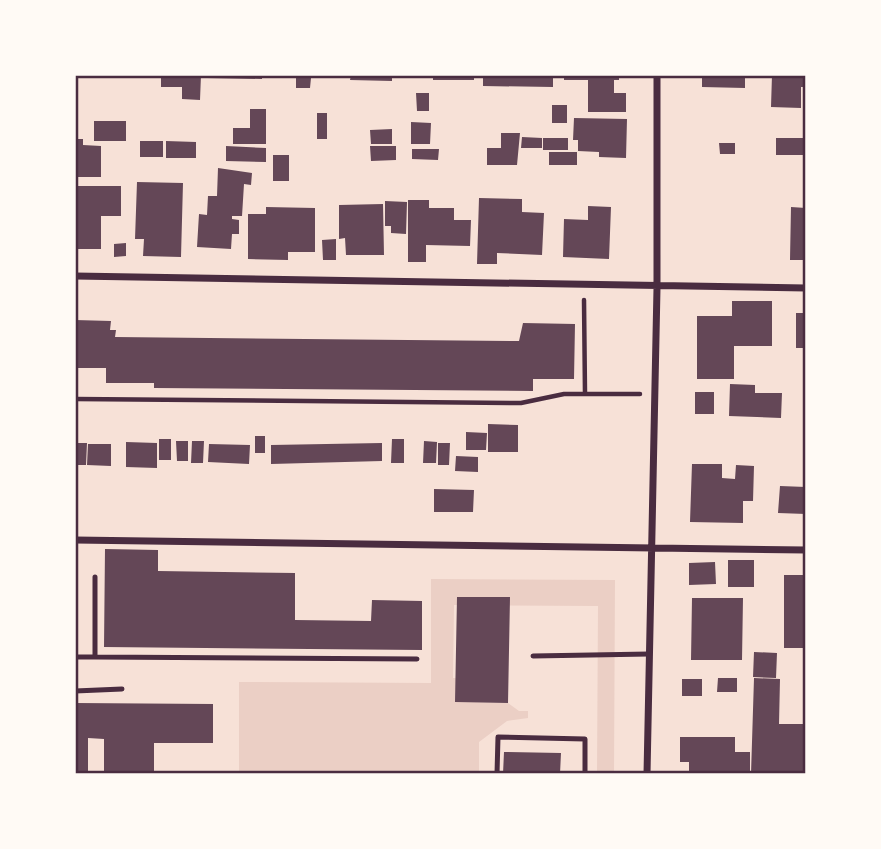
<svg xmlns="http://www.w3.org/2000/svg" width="881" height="849" viewBox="0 0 881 849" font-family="'Roboto Serif',serif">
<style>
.green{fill:#ebcfc5}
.building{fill:#644757}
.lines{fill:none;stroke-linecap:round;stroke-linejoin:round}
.path{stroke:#4a2c40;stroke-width:4.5}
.service{stroke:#4a2c40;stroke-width:5}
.minor{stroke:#4a2c40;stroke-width:7}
.neatline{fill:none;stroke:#4a2c40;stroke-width:2.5}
</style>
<rect width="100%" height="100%" fill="#f7e1d7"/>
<path class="green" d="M431,579L615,580L614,774H597L598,606L454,605L453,678H472V702L508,703L519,711H528V718L507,721L479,742V774H239V682L431,683Z"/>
<path class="building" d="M161,75H201L200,100L182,99V87H161Z
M207,75H262V79L207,78Z
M296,75H333V78H311L310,88H296Z
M351,75H392V81L350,80Z
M433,75H474V80H433Z
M483,75H553V87L483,86Z
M564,75H619V80H614V93H626V112H588V80H564Z
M702,75H745V88L702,87Z
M772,75H806V87H801V108L771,107Z
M416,93H429V111H417Z
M552,105H567V123H552Z
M250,109H266V144H233V128H250Z
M317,113H327V139H317Z
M574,118L627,119L626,158L599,157V152L578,151V140H573Z
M94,121H126V141H94Z
M411,122L431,123L430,144H411Z
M392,129V144H371L370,130Z
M501,133H520L517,165H487V148H501Z
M522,137L542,138V148H521Z
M543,138H568V150H543Z
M776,138H806V155H776Z
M75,139H83V145L101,146V177H75Z
M140,141H163V157H140Z
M166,141L196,142V158H166Z
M719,143H735V154H720Z
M226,146L266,148V162L226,161Z
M370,146H396V160L371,161Z
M412,149H439L438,160L412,159Z
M549,152H577V165H549Z
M273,155H289V181H273Z
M218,168L252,173L251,185L244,184L242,216H232V219L239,220V234H232L231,249L197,247L199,214L207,215L208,196H217Z
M137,182L183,183L181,257L143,256L144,239H135Z
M75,186H121V216H101V249H75Z
M479,198L522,199V212L544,213L542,255L497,253V264H477Z
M408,200H429V208H454V220H471L470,246L426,245V262H408Z
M385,201L407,202L406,234L391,233V226H385Z
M383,204L384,255H346L345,238L339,239V205Z
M588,206L611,207L609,259L563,257L564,219L588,220Z
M266,207L315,208V252H288V260L248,259V214H266Z
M791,207L806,208V260H790Z
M336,239V260H323L322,240Z
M126,243V256L114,257V244Z
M732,301H772V346H734V379H697V316H732Z
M796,313H806V348H796Z
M75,320L111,321L110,330H116L115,337L519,341L523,323L575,324L574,379H533V391L154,388V383H106V368H75Z
M730,384L755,385V393H782L781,418L729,416Z
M695,392H714V414H695Z
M488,424L518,425V452H488Z
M466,432L487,433L486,450H466Z
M255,436H265V453H255Z
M159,439H171V460H159Z
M392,439H404V463H391Z
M176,441H188V461H177Z
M192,441H204L203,463H191Z
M424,441L437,442L436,463H423Z
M126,442L157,443V468L126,467Z
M76,443H87L86,465H75Z
M382,443V461L271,464V445Z
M438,443H450L449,465H438Z
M88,444H111V466L87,465Z
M209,444L250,445L249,464L208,462Z
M456,456L478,457V472L455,471Z
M692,464H722V478L735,479L736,465L754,466L753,501H743V523L690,522Z
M780,486L806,487V514L778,513Z
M434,489L474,490L473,512H434Z
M105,549L158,550V571L295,573V620L371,621L372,600L422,601V650L104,647Z
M728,560H754V587H728Z
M803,561L806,562V648H784V575H803Z
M715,562L716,584L689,585V563Z
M457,597H510L508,703L455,702Z
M692,598H743L742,660H691Z
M754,652L777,653L776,678L753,677Z
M718,678H737V692H717Z
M754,678L780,679L779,724H806V774H751Z
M682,679H702V696H682Z
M75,703L213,704V743H154V774H104V739L88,738V774H75Z
M680,737H735V752H750V774H689V762H680Z
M504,752L561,753L560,774H503Z"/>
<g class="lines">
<path class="path" d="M584,300L585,394
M75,399L521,403L564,394H640"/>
<path class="service" d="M533,656L649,654
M75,657H95V577
M95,657L417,659
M75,691L122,689
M497,774L498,737L585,739V774"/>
<path class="minor" d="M75,276L806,288
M75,540L806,550
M647,774L657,288V75"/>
</g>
<rect width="881" height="849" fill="none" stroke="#fffaf5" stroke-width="154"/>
<rect x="77" y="77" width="727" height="695" class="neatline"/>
</svg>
